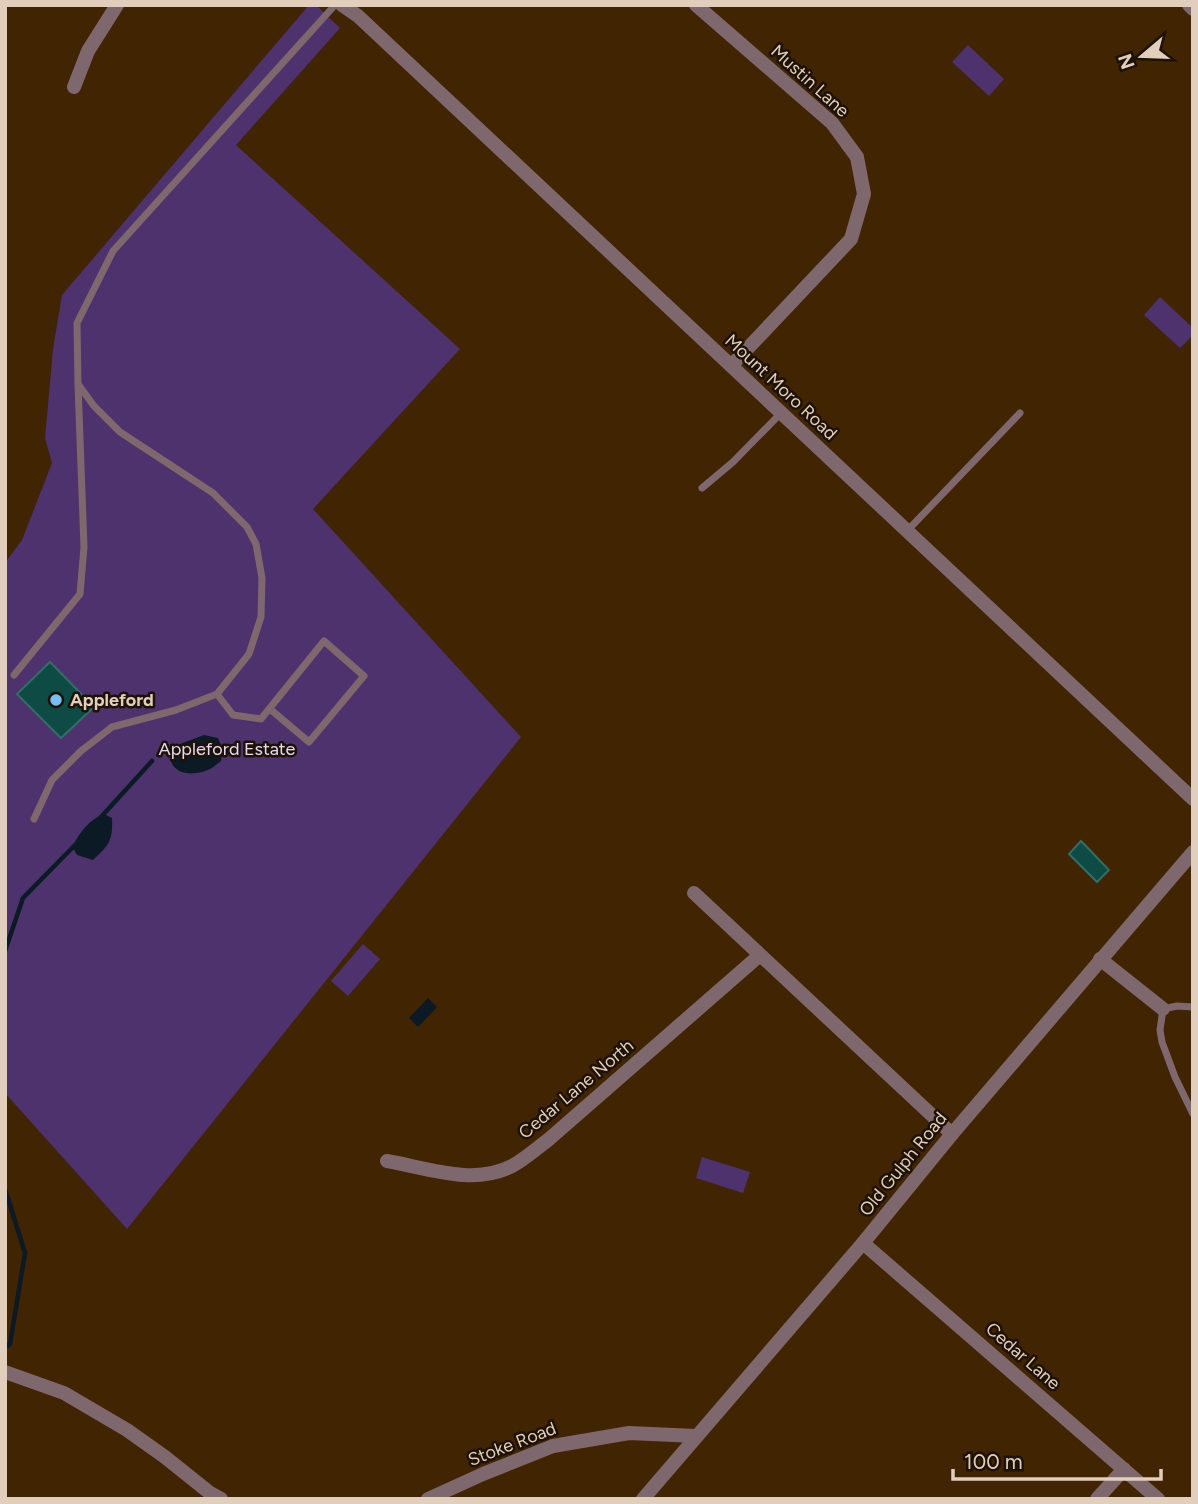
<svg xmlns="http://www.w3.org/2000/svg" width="1198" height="1504" viewBox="0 0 1198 1504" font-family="Figtree,sans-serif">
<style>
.green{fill:#4e326e}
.water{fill:#0b1a25}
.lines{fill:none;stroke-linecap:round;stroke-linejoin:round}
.stream{stroke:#0b1a25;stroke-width:4.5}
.building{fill:#0d4b44;stroke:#316e66;stroke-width:2}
.service{stroke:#7f686d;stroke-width:7}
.minor{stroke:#7f686d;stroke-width:14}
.tertiary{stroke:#7f686d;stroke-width:14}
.poi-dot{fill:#78bff8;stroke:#1e1105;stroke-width:2.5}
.labels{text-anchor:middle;stroke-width:5;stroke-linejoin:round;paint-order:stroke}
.street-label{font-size:18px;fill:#e1cebc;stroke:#1e1105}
.poi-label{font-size:18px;font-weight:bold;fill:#e1cebc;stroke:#1e1105;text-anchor:start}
.park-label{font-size:18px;fill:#e4daf3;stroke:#1e1105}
</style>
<rect width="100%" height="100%" fill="#412401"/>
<path class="green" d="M309,5H316L340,28L236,145L460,349L313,509L521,737L127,1229L5,1093V563L22,540L52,463L45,438L53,349L62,295Z
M968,45L1004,79L989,96L952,62Z
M1160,297L1193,328V335L1180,348L1144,315Z
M363,944L380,959L348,996L331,981Z
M702,1157L750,1172L743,1193L696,1178Z"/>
<path class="water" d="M204,735L218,738L223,750L221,761C218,763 215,766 212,768C193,779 163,774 172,747Z
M104,814L112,818C113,841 109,845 93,860L77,855L73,848C77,834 90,819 104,814Z
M428,998L437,1007L418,1027L409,1018Z"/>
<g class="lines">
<path class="stream" d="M101,817L152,761
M5,951L23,898L76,844
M5,1189L25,1253L10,1344L5,1347"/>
</g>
<path class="building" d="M50,662L94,707L61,738L17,694Z
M1081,841L1109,870L1097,882L1069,854Z"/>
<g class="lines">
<path class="service" d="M702,488L733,462L781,413
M907,531L1020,413
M14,675L80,594L84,547L78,385
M217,694L233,715L261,719L324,641L364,676L309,742L270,709
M34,819L52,780L81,751L112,727L176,710L217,694L249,654L261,617L262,578L256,544L247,527L213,493L120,432L94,406L78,384L77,323L113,251L335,5
M1193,1007L1177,1006L1163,1009L1160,1030L1162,1042L1175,1077L1193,1114"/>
<path class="minor" d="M342,5L358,16L1193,799
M696,5L832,123L857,157L864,194L851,239L731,366
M1189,5L1193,9
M74,87L88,51L117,5
M694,893L952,1134
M1100,959L1163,1009
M387,1161C427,1168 474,1186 512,1166C525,1159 537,1148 548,1140L760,955
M863,1243L1158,1499
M5,1372L64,1393L127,1430L165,1457L210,1493L221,1499
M428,1499L483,1474L553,1446L629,1433L696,1436
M1097,1499L1124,1469"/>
<path class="tertiary" d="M643,1499L863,1243L952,1134L1193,852"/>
</g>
<circle class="poi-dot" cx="56" cy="700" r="7"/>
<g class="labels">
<g class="street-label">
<text transform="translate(810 81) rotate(42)" y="6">Mustin Lane</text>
<text transform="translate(781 387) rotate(43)" y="6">Mount Moro Road</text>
<text transform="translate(576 1089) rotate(-40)" y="6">Cedar Lane North</text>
<text transform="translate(903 1164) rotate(-51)" y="6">Old Gulph Road</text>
<text transform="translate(1023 1356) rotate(41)" y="6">Cedar Lane</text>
<text transform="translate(512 1444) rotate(-21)" y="6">Stoke Road</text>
</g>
<g class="poi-label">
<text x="70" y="706">Appleford</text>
</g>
<g class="park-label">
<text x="227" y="755">Appleford Estate</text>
</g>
</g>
<rect width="1198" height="1504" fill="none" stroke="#e1cebc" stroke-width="14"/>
<g transform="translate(1142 56) rotate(251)" stroke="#1e1105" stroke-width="5" paint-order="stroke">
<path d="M0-5L12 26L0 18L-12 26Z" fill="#e1cebc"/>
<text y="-10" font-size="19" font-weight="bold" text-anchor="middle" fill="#e1cebc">N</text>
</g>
<path d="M953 1469v10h208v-10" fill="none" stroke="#e1cebc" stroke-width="3.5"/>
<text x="964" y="1469" font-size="21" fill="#e1cebc" stroke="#1e1105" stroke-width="5" paint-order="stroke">100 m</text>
</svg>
